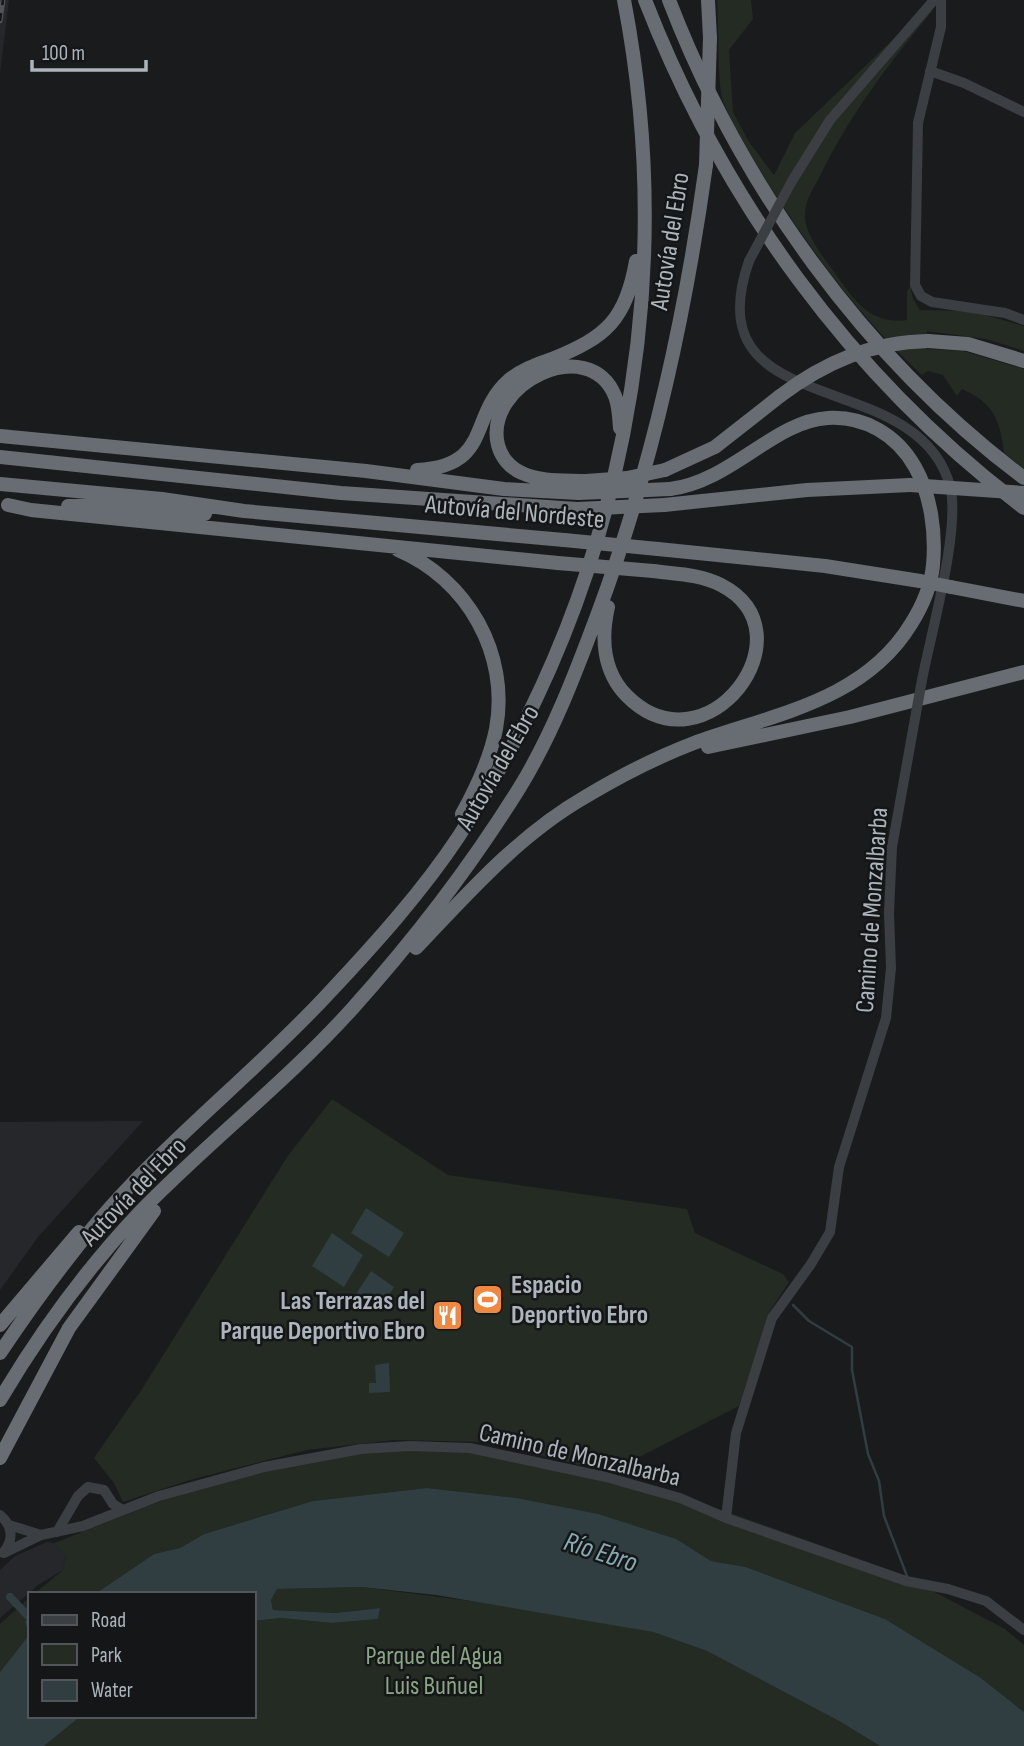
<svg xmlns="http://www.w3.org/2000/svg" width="1024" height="1746" viewBox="0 0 1024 1746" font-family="'Sofia Sans Condensed',sans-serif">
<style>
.built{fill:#26272a}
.green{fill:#232b22}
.water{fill:#303e41}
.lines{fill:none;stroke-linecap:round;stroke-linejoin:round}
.stream{stroke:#303e41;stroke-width:2.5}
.canal{stroke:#303e41;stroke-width:8}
.minor{stroke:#3b3e42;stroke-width:10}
.highway{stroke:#686d73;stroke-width:14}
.rail-casing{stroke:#4f5357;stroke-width:5}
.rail{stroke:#151618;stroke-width:2.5;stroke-dasharray:8;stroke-linecap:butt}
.minor-bridge{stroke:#3b3e42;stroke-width:10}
.highway-bridge{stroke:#686d73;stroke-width:14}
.labels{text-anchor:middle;stroke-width:5;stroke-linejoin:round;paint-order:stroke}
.street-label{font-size:26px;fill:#adb5bc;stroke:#151618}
.poi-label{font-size:26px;font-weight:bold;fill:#adb5bc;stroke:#151618;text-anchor:start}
.park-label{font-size:26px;fill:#8ba685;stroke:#151618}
.water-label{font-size:28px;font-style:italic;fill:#86abb5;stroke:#151618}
</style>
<rect width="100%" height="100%" fill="#1a1b1d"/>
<path class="built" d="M0,0H9L0,73Z
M143,1121L38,1237L0,1290V1122Z
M47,1542L54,1543L66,1557L63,1570L38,1585L0,1618V1570L15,1556Z"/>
<path class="green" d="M717,0H751L753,19L729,50L733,112L749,142L774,175L795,133L906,27L825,120L789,179L844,109L929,11L933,10C890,62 851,113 821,174C814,188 804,201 805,218C807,240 830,265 842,283C859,307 875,324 907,320V292L910,286L913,299L920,310L971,311L1024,326V351L986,339L927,331L926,349L963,351L1024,369V469L1004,453C1000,420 994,403 962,389L957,396L943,375L928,371L922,375C862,320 813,253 769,185C753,158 734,130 723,101C717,85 719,22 717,0Z
M332,1099L448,1175L687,1209L695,1233L783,1274L789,1282L770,1311L739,1406L610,1472L482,1442L394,1440L307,1450L190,1480L123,1502L114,1483L94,1458L142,1389L287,1157Z
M470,1448L660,1488L837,1551L906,1577L1005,1629L1024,1645V1712L981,1678L885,1619L746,1567L711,1561L675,1539L596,1514L517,1498L427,1488L313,1501L204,1534L180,1548L154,1554L95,1594H34L63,1570L66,1557L54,1543L209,1482L361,1449Z
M362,1587L534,1609L653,1632L707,1651L839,1721L880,1746H44L81,1716H254V1621L281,1618L332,1623L378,1619L380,1608L336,1613L273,1610L271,1600L277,1589Z
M30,1597V1617L25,1621L29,1635L0,1672V1624Z"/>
<path class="water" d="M366,1208L404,1233L389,1257L351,1233Z
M332,1233L363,1255L344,1287L312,1266Z
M371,1271L394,1287L380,1310L356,1294Z
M389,1363L390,1392L369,1393V1383H376L375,1365Z
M427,1488L517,1498L598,1514L676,1539L711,1561L746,1567L885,1619L981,1678L1024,1712V1746H880L839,1721L707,1651L653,1632L436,1595L362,1587L277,1589L271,1600L273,1610L336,1613L380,1608L378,1619L332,1623L281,1618L254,1621V1594H95L154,1554L180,1548L204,1534L313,1501Z
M30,1617V1716H81L44,1746H0V1672L29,1635L25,1621Z"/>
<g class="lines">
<path class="stream" d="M793,1305L809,1321L852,1347V1370L868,1454L879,1481L884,1516L907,1576"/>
<path class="canal" d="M10,1597L29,1617"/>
<path class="minor" d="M941,0V27L918,123L915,285L921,296L932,302L1005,313L1024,320
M930,71L964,83L1024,112
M792,181L830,120L934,0
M749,261C692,425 917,363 950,486C961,528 931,633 922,680
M0,1515C13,1526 14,1540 3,1553
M726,1518L736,1433L772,1318L811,1264L830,1232L839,1167L886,1018L891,968L889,913L892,847L916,713
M9,1525L41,1535
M57,1532L78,1496L88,1487L104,1490L113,1504L123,1510
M4,1553L41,1535L83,1526L159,1496L264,1467L361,1449L410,1446L470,1448L606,1477L680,1498L726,1518L906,1581L948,1589L986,1601L1024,1630"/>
<path class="highway" d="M645,0C723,201 852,378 1024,508
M669,0C740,185 865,359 1024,478
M708,0L710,38
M928,341L968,344L1024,361
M0,436L366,471L504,489L579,493
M0,457L341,493L577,509
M417,470C493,466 468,416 509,380C521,370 537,364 552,359C607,337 626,319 636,261
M665,470L715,447L780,396
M586,481C565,480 541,482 522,473C510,468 501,457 498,445C483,384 589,332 615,396C619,406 619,417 620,428
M0,484L162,499L244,511L564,540
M8,505L31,510L558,563
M664,505L807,490L910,485
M68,506L103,505L205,514
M658,549L825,566L920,581
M398,550C467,579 510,654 496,729C490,759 477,787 462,814
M951,587L1024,601
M608,607C601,638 603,672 627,696C706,775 814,633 721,585C700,574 675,574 653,571
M708,747L850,717L1024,672
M416,948C468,893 519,835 585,797C620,776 657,757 694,743C774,714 864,701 911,624C923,605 931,587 933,565C936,533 931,495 915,467C897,435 865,416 828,418C774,421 732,481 670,489
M0,1325L79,1232
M0,1353C39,1295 82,1236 130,1186C194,1119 266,1061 328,994C374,945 422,892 459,836C621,588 680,291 624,0
M0,1400C39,1334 87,1268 140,1212C208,1142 286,1082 352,1009C414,940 471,866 520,787C553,733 576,672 598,613C652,468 685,318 706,165
M0,1458L69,1328L154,1211"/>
<defs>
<path id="rail" d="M0,21L3,0"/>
</defs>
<use href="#rail" class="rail-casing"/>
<use href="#rail" class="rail"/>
<path class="minor-bridge" d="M749,261L792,181
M916,713L922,680"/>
<path class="highway-bridge" d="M706,165L710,38
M780,396C825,362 872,342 928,341
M586,481L627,478L665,470
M910,485L1024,493
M579,493L670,489
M577,509L664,505
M564,540L658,549
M558,563L653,571
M920,581L951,587"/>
</g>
<defs>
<symbol id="stadium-square" viewBox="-11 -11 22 22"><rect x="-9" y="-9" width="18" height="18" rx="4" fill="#ef8841" stroke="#151618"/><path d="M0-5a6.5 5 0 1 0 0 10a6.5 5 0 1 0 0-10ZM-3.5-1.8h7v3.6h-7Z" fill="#fff"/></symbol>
<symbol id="restaurant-square" viewBox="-11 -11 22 22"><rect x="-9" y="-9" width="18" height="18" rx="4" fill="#ef8841" stroke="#151618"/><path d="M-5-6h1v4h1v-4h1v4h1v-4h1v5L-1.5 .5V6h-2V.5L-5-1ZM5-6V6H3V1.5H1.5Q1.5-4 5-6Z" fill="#fff"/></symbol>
</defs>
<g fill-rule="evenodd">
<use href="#stadium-square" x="470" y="1282" width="35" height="35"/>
<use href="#restaurant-square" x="430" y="1298" width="35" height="35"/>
</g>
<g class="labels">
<g class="street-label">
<text transform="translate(669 241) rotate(-81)" y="9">Autovía del Ebro</text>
<text transform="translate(515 511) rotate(5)" y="9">Autovía del Nordeste</text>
<text transform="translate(497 767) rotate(-60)" y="9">Autovía del Ebro</text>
<text transform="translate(871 910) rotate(-86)" y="9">Camino de Monzalbarba</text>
<text transform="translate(133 1191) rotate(-46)" y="9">Autovía del Ebro</text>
<text transform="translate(580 1454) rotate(13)" y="9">Camino de Monzalbarba</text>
</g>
<g class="poi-label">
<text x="511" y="1293">Espacio<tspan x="511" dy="30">Deportivo Ebro</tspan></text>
<text x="425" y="1309" text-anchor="end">Las Terrazas del<tspan x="425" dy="30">Parque Deportivo Ebro</tspan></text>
</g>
<g class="park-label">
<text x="434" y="1664">Parque del Agua<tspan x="434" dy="30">Luis Buñuel</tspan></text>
</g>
<g class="water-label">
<text transform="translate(601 1551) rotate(18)" y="10">Río Ebro</text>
</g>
</g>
<rect x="28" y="1592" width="228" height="126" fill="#151618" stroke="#52565a" stroke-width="2"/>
<rect x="42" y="1615" width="35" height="10" fill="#3b3e42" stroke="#52565a" stroke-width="2"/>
<text x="91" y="1627" font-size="21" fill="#adb5bc">Road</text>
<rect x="42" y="1644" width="35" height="21" fill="#232b22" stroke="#52565a" stroke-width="2"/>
<text x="91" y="1662" font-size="21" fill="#adb5bc">Park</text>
<rect x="42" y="1680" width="35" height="21" fill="#303e41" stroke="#52565a" stroke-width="2"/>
<text x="91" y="1697" font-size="21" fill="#adb5bc">Water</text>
<path d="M32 60v10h114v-10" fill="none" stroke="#adb5bc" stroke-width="3.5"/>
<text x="42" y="60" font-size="21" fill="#adb5bc" stroke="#151618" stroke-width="5" paint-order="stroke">100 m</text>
</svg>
